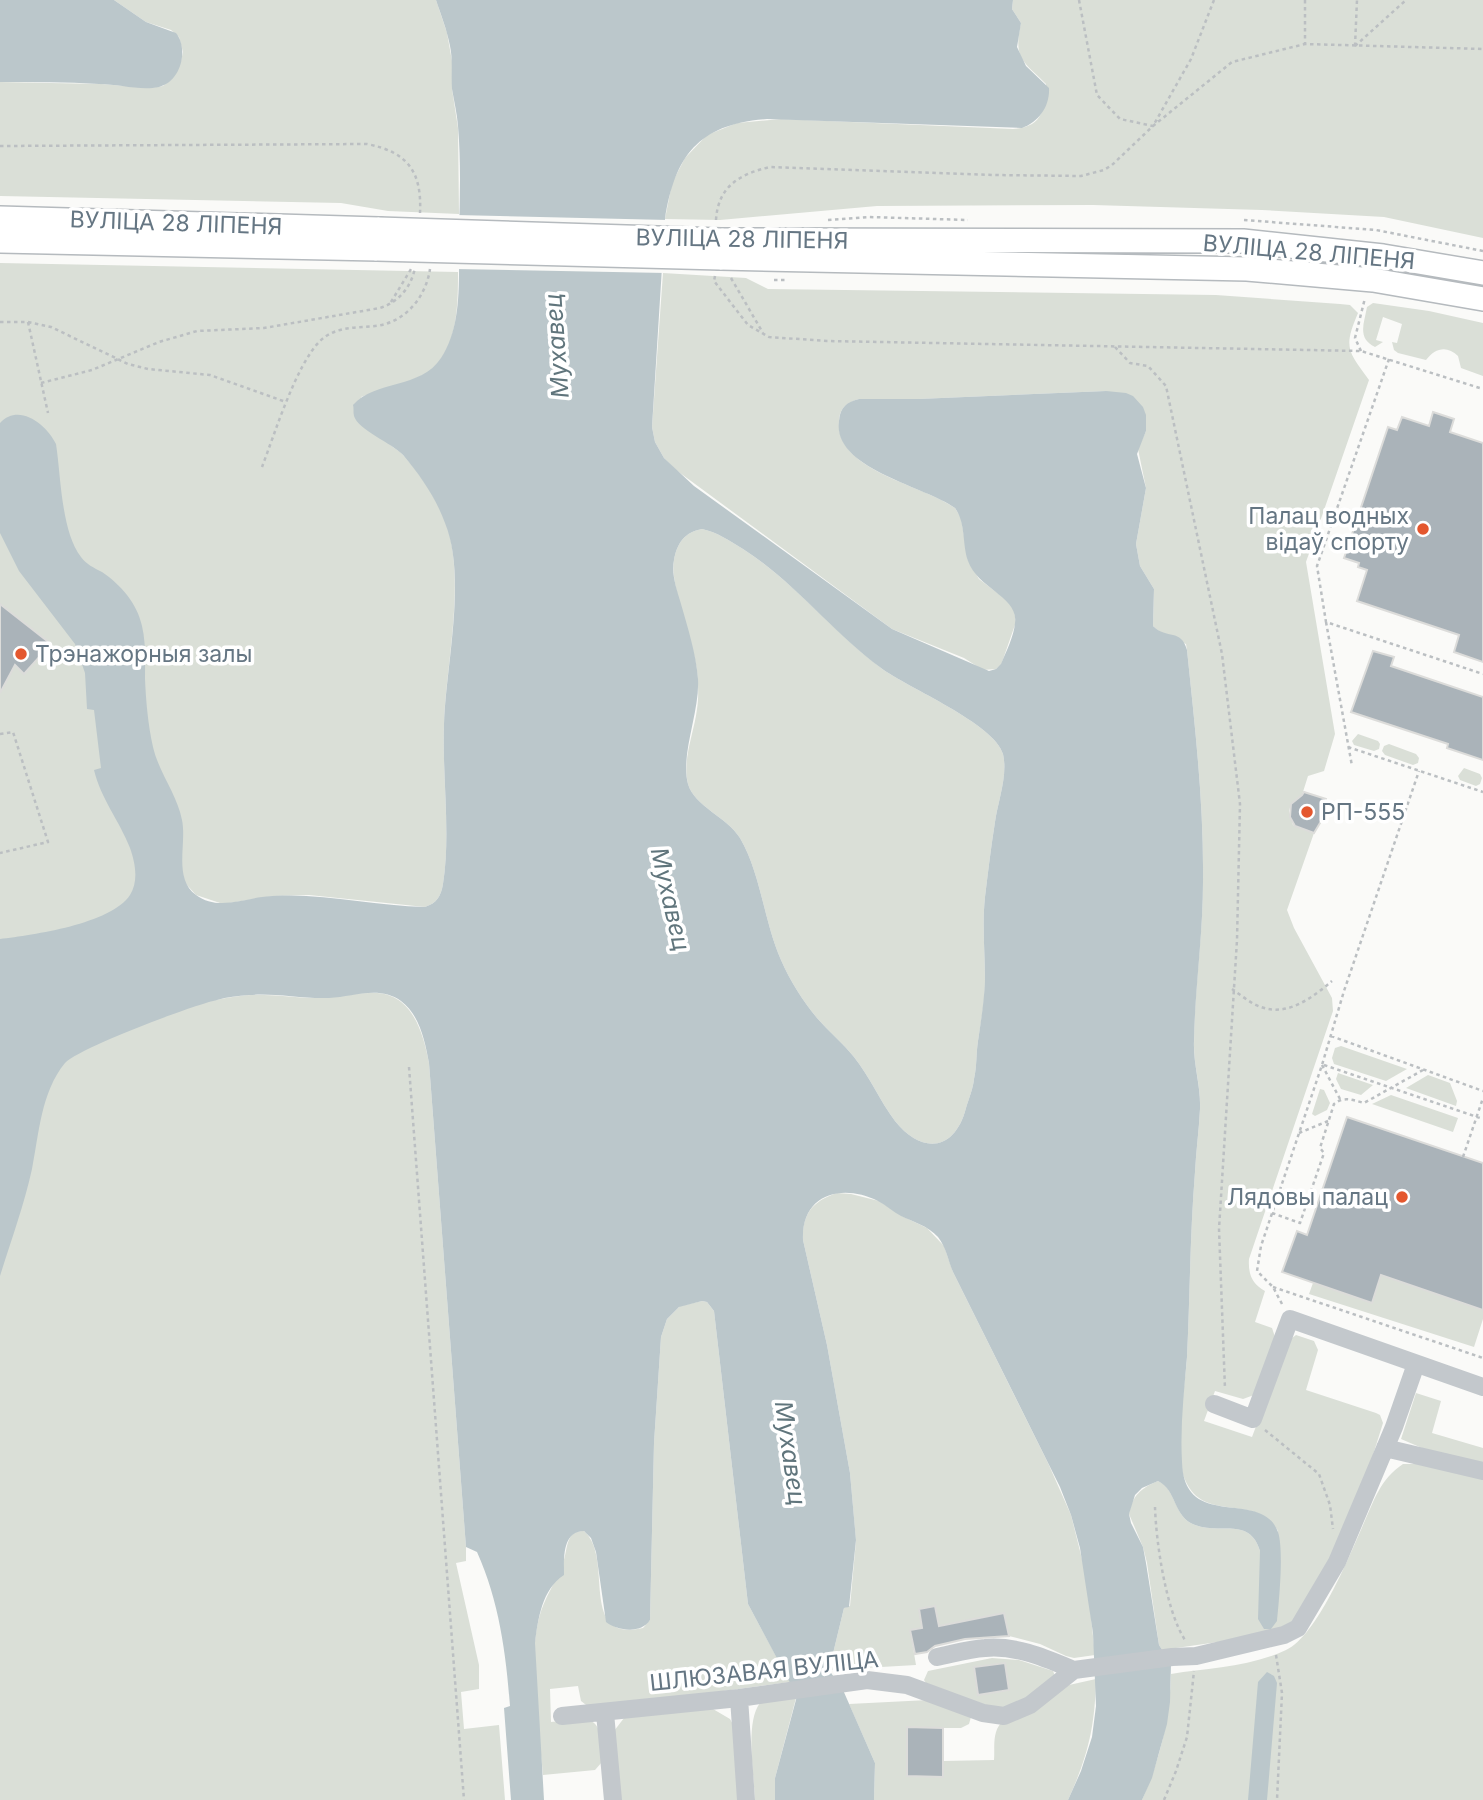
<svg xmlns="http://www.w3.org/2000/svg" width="1483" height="1800" viewBox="0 0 1483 1800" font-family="Inter,sans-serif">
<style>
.green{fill:#dadfd7}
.water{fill:#bbc7cb;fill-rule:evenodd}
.pier{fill:#fafaf8}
.building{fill:#aab3b9;stroke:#dcdcda;stroke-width:2}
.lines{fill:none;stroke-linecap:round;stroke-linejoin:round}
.major-casing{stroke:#b5babe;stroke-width:26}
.path{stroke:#bbbfc2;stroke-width:2.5;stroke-dasharray:3.5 3.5;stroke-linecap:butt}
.minor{stroke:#c3c8cc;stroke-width:18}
.major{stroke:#fff;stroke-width:23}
.major-bridge-casing{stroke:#b5babe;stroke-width:26;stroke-linecap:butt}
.major-bridge{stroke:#fff;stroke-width:23}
.poi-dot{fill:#e4572e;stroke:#fff;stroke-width:2.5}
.labels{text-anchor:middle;stroke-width:7;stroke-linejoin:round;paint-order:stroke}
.street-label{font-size:23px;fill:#657683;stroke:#fff}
.poi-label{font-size:23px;fill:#657683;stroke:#fff;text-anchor:end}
.water-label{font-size:24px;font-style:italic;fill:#60757c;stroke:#fff}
</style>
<rect width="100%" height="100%" fill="#fafaf8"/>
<path class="green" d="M114,0H436L447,33L452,61V89L458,128L459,214L388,211L341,203L0,196V82L101,84L150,88L163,86L171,80L181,61L183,52L179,37L171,30L146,22Z
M1013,0H1483V238L1384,217L1262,210L1093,205L877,206L720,220L665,219L672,183L685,158L707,135L737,123L781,119L1013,129C1043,127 1045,109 1046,84C1023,61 1013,59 1021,23L1012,9Z
M0,263L458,272C458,303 458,347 432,369C413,384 383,389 361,397C369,411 376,431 387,442C391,446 396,449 400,452C419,471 437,499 446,523C466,579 446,665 444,724C442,776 451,834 443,884C441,896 437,903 425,907L309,895L273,896L223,904L196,895L186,884L216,1000C232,997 248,994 264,995C281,995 297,998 314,998C334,998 354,992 374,993C412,993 423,1032 429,1063L466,1547V1561L456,1563L479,1665V1689L461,1692L464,1729L499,1725L505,1800H0Z
M663,273L746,278L768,289L1216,295L1340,304L1350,305L1358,313C1343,348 1348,351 1369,380L1306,562L1335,734L1324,771L1308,776L1302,795L1291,804L1289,811L1293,825L1314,833L1287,910L1294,928L1332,998L1333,1011L1249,1259C1248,1274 1252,1284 1265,1291L1255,1322L1272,1328L1275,1337L1254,1395L1243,1399L1215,1391L1204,1421L1252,1437L1288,1341L1296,1335L1314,1341L1318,1350L1306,1390L1376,1413L1380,1415L1383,1423L1368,1471L1334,1552L1294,1621L1267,1635L1162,1650L1159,1645L1147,1563L1143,1547L1129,1514C1132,1496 1141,1488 1158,1481C1177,1489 1173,1517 1195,1525C1219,1535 1250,1516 1260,1551L1264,1629H1271L1278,1531C1257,1493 1205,1523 1186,1482C1173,1457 1185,1387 1187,1357C1190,1295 1190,1233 1195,1172C1196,1151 1199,1130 1200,1109C1201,1087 1194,1067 1194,1046C1194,991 1203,937 1203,882C1204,805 1195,727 1187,650L1186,644L1162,634L1153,626L1154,589L1140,566L1136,544L1146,488L1138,449L1146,431L1106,391L918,399H859C848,402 839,408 839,421C835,471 924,485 955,508L961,518L968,560L979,579L1008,601L1014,610L1016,622L1001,665L996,669L983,670L964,658L892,629L676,470L664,458L655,442L652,427Z
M1373,303L1429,311L1483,323V376L1461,368L1458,356C1447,345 1435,348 1426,360L1398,353L1394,350L1392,342L1397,343L1402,324L1383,317L1376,340L1383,342L1375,347C1357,338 1364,324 1367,307Z
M702,529C717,532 730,541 743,549C795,582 832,631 881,668C908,688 995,724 1003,754C1008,775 998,801 995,822C991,847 988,872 985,897C982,925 985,953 985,981C985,1002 981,1021 978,1041C976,1054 977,1066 974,1079C973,1089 969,1098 966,1108C955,1151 922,1155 895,1121C880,1101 870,1077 854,1057C843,1043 829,1032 817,1018C803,1001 790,981 781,960C764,922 761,874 740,838C727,817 694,806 688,784C682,760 694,733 697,709C699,697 698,683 697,671C694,642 669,584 674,560C677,543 685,532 702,529Z
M1358,734L1378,741L1380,744L1379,749L1374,751L1354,745L1352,741Z
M1389,744L1416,754L1419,758L1418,763L1413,765L1385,755L1382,751L1384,746Z
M1464,768L1480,774L1482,778L1480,784L1476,786L1460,780L1458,776Z
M1341,1046L1407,1069L1386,1081L1334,1064L1332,1058L1335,1048Z
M1338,1073L1373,1085L1361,1095L1341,1089L1336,1079Z
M1428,1075L1450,1083L1457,1101L1456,1106L1406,1088Z
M1320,1089L1324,1090L1330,1103L1327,1110L1315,1116L1312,1114Z
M1391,1095L1458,1118L1453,1132L1372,1104Z
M837,1193L851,1194L879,1201L902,1216L927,1228L944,1246L953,1272L1048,1463L1071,1515L1087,1579L1095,1655L1074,1658L1066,1656L1040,1644L1009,1636L1004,1613L939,1626L935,1606L919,1609L922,1628L910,1630L916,1665L829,1670L844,1608L850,1606L856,1541L850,1473L827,1345L803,1240C802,1215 812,1201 837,1193Z
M1381,1275L1483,1310V1319L1474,1347L1309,1294L1313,1283L1371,1302Z
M702,1301L707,1302L714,1311L748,1604L790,1682L597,1708H590L581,1701L578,1686L550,1689L551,1722C598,1718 600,1714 602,1762L595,1770L543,1775C539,1726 527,1666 539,1618C544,1598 556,1582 563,1563C568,1550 565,1530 584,1531C615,1558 577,1643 643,1628L650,1620L654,1443L661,1337L667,1319L680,1306Z
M1416,1393L1441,1401L1432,1433L1483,1448V1464L1422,1448L1401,1439Z
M1403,1464H1420L1483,1479V1800H1142C1160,1759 1170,1719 1171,1674C1208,1668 1251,1667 1286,1650C1317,1636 1349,1557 1363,1525C1374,1501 1380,1479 1403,1464Z
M992,1658L1019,1660L1053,1671L1055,1676L1030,1699L999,1711L926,1683L924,1680L928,1671Z
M1096,1679C1095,1727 1088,1756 1068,1800H874L875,1763L849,1704L928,1700L971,1717L969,1724L961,1728H907V1775L943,1761L994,1760C995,1748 992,1733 1001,1723L1069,1685Z
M796,1698L775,1778V1800H755C754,1775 745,1722 760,1703Z
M713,1709L730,1719L735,1728L742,1800H617L614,1731L624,1718Z"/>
<path class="water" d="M0,0H114L146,22L176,33C189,49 181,82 159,87C141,91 118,84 99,84C66,82 33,82 0,82Z
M436,0H1013L1012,9L1021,23L1017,47L1026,66L1049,88C1050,106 1039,122 1022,128L767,119C699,124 675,155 665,219L652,427L655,442L664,458L694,486L892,629L989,671L996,669L1001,664C1006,652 1014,636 1015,623C1019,597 978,589 968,561C962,544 966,523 955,508C925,486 832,469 839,421C840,407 847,402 859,399H918L1106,391L1126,393L1133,396L1143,407L1146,415V431L1137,454L1146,488L1136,544L1140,566L1154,589L1153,626C1167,640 1181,628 1187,650C1195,727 1204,805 1203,882C1203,935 1195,988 1194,1041C1193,1064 1201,1086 1200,1109C1199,1130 1196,1151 1195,1172C1190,1234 1190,1295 1187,1357C1184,1392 1180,1427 1182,1462C1184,1533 1262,1487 1278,1532C1284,1550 1279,1601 1277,1621L1271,1629H1264L1258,1619L1260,1551C1250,1516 1219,1535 1195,1525C1173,1517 1177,1490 1158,1481L1142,1488L1135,1495L1129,1514L1131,1523L1143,1547L1146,1563L1159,1645L1171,1664L1170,1702L1167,1724L1152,1778L1142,1800H1068L1081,1771L1092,1737L1096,1706L1093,1633L1080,1548L1071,1515L1060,1487L953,1272C948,1260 946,1247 938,1237C928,1226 914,1222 901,1216C893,1212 886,1205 878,1201C842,1183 801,1194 803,1240L827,1345L850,1473L856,1540L849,1607L844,1608L829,1670L843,1690L875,1763L874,1800H775V1778L797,1696L748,1604L714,1311L707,1302L702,1301L679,1307L667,1319L661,1337L654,1443L650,1620C641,1634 618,1631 606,1622L596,1552L591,1538L584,1531C562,1531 564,1559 564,1575C542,1589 538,1619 535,1643L544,1800H511L504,1708L510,1706C506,1653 499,1601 477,1552L466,1547L429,1063C425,1042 420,1015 401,1001C379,985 353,997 329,998C302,999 275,993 249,995C238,996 227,997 217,1000C193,1005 79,1048 65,1063C41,1092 39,1134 32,1169C24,1205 11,1241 0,1276V939C33,935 111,924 130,895C139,881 135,862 130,848C119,820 101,799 94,770L101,768L94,710L87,709L85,673L75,644L19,571L0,533V423C19,402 47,425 56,444C61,476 61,531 81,557C86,564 94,568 102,572C121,585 137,603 142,626C146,643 145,661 145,679C146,702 148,724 153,747C159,773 177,794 182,820C187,844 173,878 196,895C216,910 240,900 262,897C317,891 371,906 425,907C437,903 441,896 443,884C451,833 442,776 444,724C446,665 467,577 445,523C436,498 420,475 403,455C392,443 358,430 354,416C353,412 354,408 353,405C375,380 421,389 441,358C464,323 458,272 459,233C460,197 461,161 458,126C457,113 454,101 452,89C451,74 453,60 450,46C447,30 441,15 436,0ZM702,529C717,532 730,541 743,549C795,582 832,632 881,668C908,688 995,724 1003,754C1008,775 998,801 995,822C991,847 988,872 985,897C982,925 985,953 985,981C984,1002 981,1021 978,1041C976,1054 977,1066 974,1079C973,1089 969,1098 966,1108C955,1151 922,1155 895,1121C880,1101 870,1077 854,1057C843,1043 829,1032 817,1018C803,1001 790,981 781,960C764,922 761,874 740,838C727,817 694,806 688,784C680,755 700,712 698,679C696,653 688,629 681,604C677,590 671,574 674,560C677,543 685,532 702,529Z
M1267,1672L1274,1676L1277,1683L1267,1800H1248L1258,1682Z"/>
<path class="pier" d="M456,215L668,220L666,273L455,269Z"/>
<path class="building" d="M1433,412L1454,419L1450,432L1483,443V662L1454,652L1459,635L1357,601L1367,570L1358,567L1359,563L1344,558L1388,427L1397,430L1402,417L1429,426Z
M0,604L51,644L24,674L15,665L0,693Z
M1373,651L1394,657L1391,666L1483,697V760L1447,748L1448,744L1351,712Z
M1304,792L1326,799L1323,818L1314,833L1295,826L1290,817L1291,804L1302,795Z
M1347,1117L1483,1163V1310L1381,1275L1372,1303L1282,1272L1297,1231L1307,1235Z
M935,1606L939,1626L1004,1613L1009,1636L965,1639L935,1646L927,1652L915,1654L910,1630L922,1628L919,1609Z
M1005,1663L1009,1690L978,1695L974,1667Z
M907,1727L943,1728V1777L907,1776Z"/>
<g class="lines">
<defs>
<path id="major" d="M0,218L379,229
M721,240L1243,241L1383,256L1483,273
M0,241L377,249
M720,258L1247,269L1373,280L1483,299"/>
</defs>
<use href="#major" class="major-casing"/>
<path class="path" d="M1079,0L1097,95L1120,119L1153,126
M1214,0L1191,59L1153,126L1232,62L1305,44
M1305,0V44L1483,49
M1355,46L1406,0
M1355,46L1357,0
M0,146L367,144C408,152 422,172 420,213
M716,220C718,186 740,174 770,167L993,175L1081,176L1104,170L1112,165L1153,126
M828,220L869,217L968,220
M1244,220L1376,230L1483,251
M715,276L714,281L748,325L769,337L827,341L1361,351L1483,389
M731,278L763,333
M774,280H788
M391,302L411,269
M0,322H28L51,327L128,364L148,369L210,375L286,402
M28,322L48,413
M1115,347L1130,363L1148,366L1166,386L1222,654L1240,804L1237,940L1219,1229L1225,1389
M1361,351L1355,338L1365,298
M1389,359L1317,566L1326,622L1483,674
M41,383L92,370L159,342L197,331L264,328L380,308C399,302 411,287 415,268
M262,467C275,433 296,365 320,341C336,326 355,328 375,326C405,323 426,297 430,269
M1326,622L1352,766
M0,734L13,732L48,842L0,853
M1348,747L1483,792
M1232,989C1241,995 1251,1004 1261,1007C1288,1017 1313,997 1332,981
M1331,1036L1483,1091
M1322,1065L1340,1099
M1324,1065L1483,1119
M409,1067L464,1800
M1299,1133L1328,1121
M1463,1157L1483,1098
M1272,1213L1300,1223L1324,1153L1320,1148L1334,1104C1344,1096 1353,1100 1364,1103L1423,1070
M1273,1287L1483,1358
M1282,1304L1273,1287L1257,1271L1261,1246L1322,1065L1344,991L1419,771
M1265,1430L1319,1474L1330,1505L1333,1529
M1155,1507C1156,1542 1166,1611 1185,1640
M1276,1655L1282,1693L1277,1800
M1164,1800L1176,1771L1187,1737L1194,1671"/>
<path class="minor" d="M1214,1404L1253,1419L1290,1319L1483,1387
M1385,1448L1483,1471
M937,1657C952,1654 969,1649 985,1648C1016,1645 1045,1658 1074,1670
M739,1698L746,1800
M605,1713L613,1800
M562,1716L739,1698L867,1680L907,1685L983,1713L1004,1716L1030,1705L1074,1670L1172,1657L1196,1656L1284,1635L1298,1628L1337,1562L1394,1427L1416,1364"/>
<use href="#major" class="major"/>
<defs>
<path id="major-bridge" d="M379,229L721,240
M377,249L720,258"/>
</defs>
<use href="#major-bridge" class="major-bridge-casing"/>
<use href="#major-bridge" class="major-bridge"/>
</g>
<g class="poi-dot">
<circle cx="1423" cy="529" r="7"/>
<circle cx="21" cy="654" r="7"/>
<circle cx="1307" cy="812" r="7"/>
<circle cx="1402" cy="1197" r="7"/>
</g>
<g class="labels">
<g class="street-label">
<text transform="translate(176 223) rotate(2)" y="8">ВУЛІЦА 28 ЛІПЕНЯ</text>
<text transform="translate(742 239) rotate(1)" y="8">ВУЛІЦА 28 ЛІПЕНЯ</text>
<text transform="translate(1309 252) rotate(5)" y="8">ВУЛІЦА 28 ЛІПЕНЯ</text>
<text transform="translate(764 1671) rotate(-6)" y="8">ШЛЮЗАВАЯ ВУЛІЦА</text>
</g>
<g class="poi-label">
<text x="1409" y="524">Палац водных<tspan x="1409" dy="26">відаў спорту</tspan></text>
<text x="35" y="662" text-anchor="start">Трэнажорныя залы</text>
<text x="1321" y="820" text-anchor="start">РП-555</text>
<text x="1388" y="1205">Лядовы палац</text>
</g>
<g class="water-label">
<text transform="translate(557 346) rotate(-94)" y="8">Мухавец</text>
<text transform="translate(670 899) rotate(77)" y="8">Мухавец</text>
<text transform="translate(790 1453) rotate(82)" y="8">Мухавец</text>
</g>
</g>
</svg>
